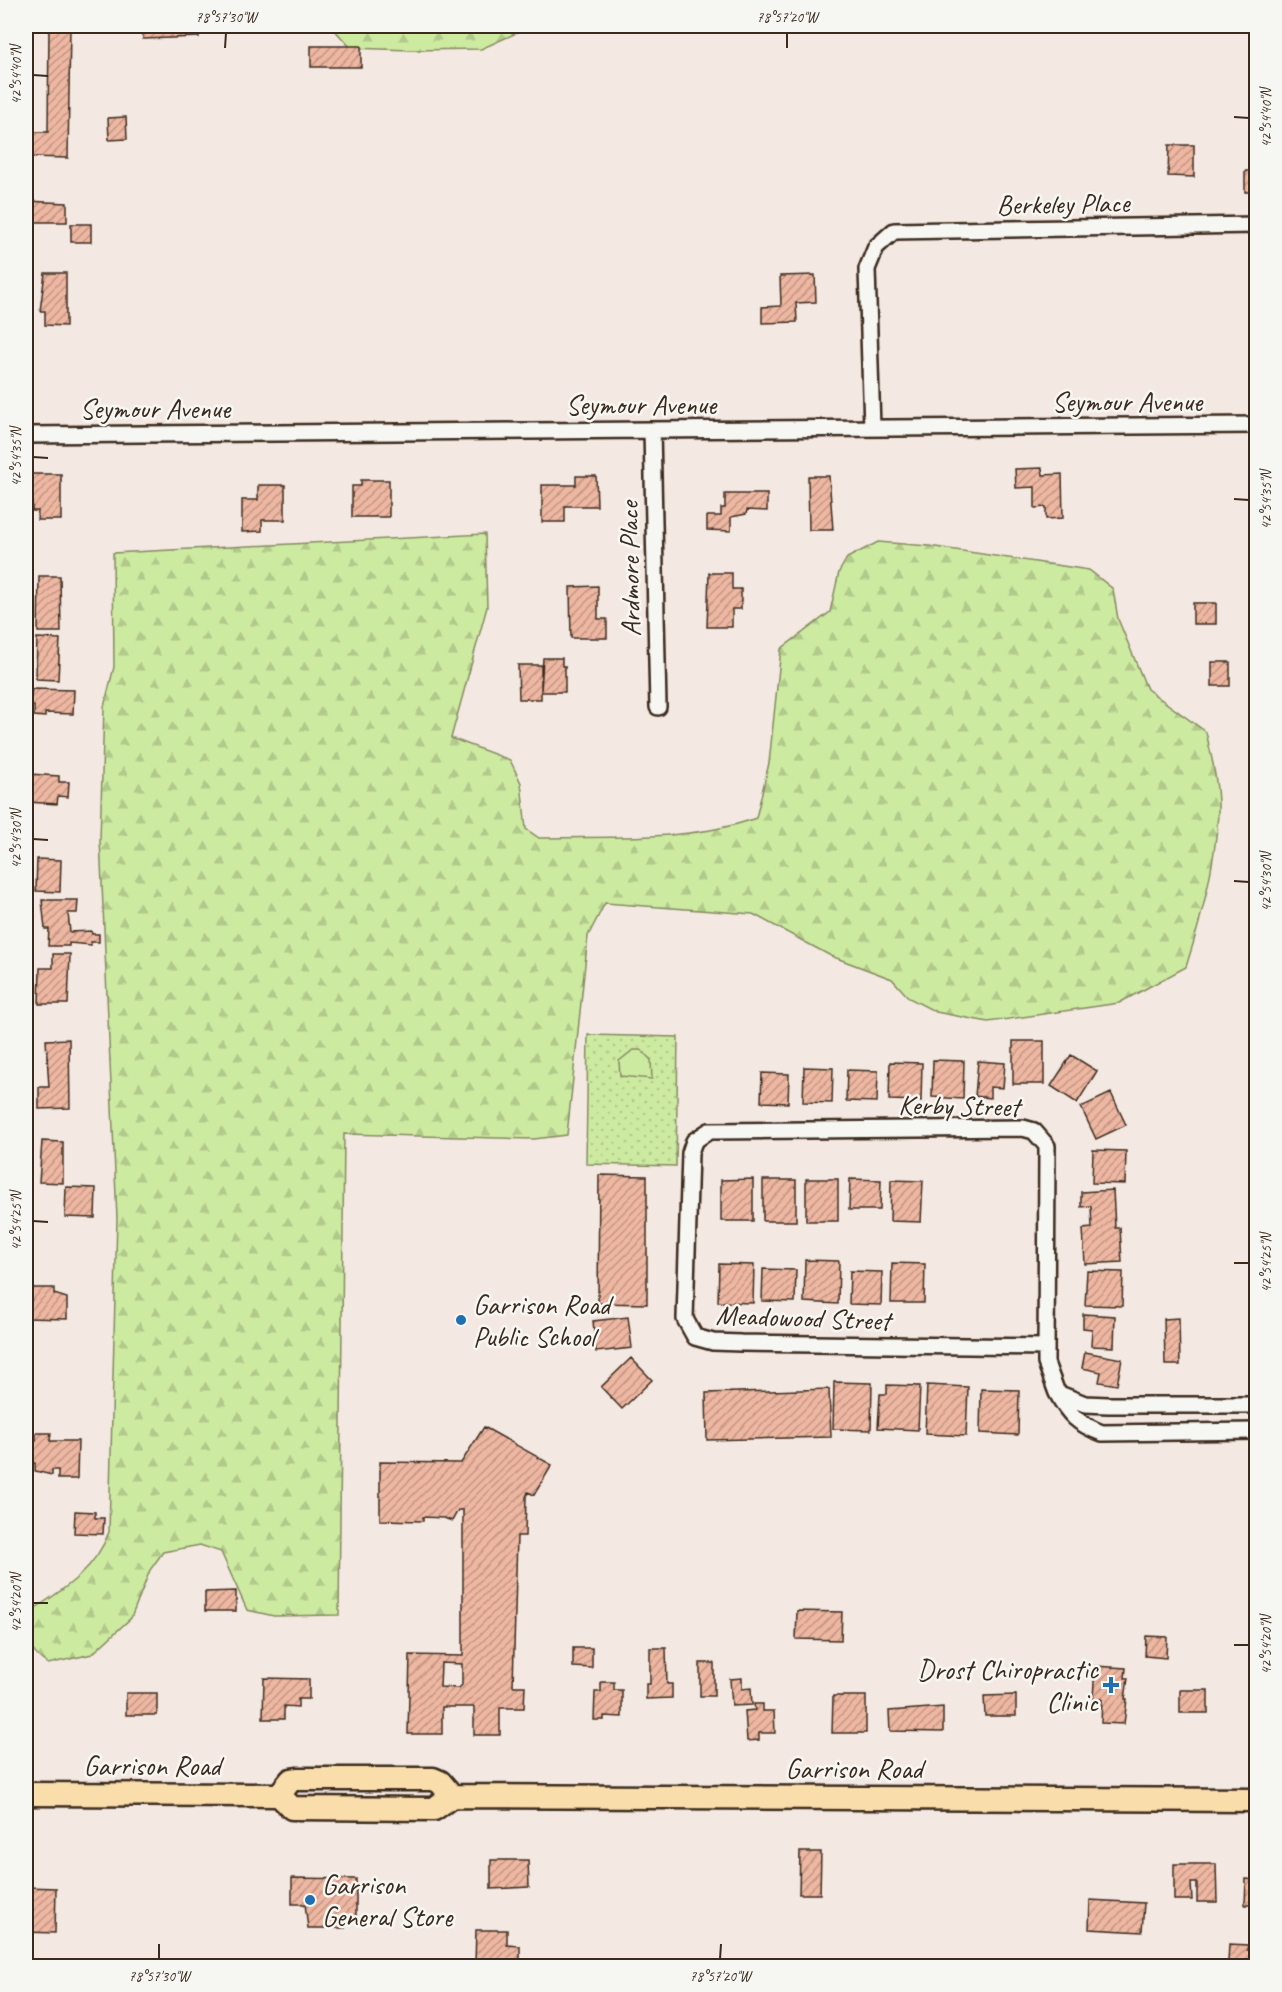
<svg xmlns="http://www.w3.org/2000/svg" width="1282" height="1992" viewBox="0 0 1282 1992" font-family="Caveat,sans-serif">
<style>
.green{fill:url(#green-dots);stroke:#848a60;stroke-width:1.5}
.forest{fill:url(#forest-firs);stroke:#848a60;stroke-width:1.5}
.pitch{fill:#cdeaa1;stroke:#848a60;stroke-width:1.5}
.building{fill:url(#building-hatch);stroke:#3b2a1e;stroke-width:1.5;fill-rule:evenodd}
.lines{fill:none;stroke-linecap:round;stroke-linejoin:round}
.minor-casing{stroke:#3b2a1e;stroke-width:20}
.primary-casing{stroke:#3b2a1e;stroke-width:27}
.minor{stroke:#f6f6f2;stroke-width:15}
.primary{stroke:#f9ddab;stroke-width:22}
.ticks{fill:none;stroke:#3b2a1e;stroke-width:2}
.poi-dot{fill:#1f6fb2;stroke:#f6f6f2;stroke-width:2}
.labels{text-anchor:middle;stroke-width:5;stroke-linejoin:round;paint-order:stroke}
.street-label{font-size:28px;fill:#3b2a1e;stroke:#f6f6f2}
.poi-label{font-size:28px;fill:#3b2a1e;stroke:#f6f6f2;text-anchor:start}
.neatline{fill:none;stroke:#3b2a1e;stroke-width:2}
.ticks-label{font-size:15px;text-anchor:middle;fill:#3b2a1e}
</style>
<defs>
<pattern id="green-dots" width="8" height="8" patternUnits="userSpaceOnUse" patternTransform="scale(1.5)"><rect width="8" height="8" fill="#cdeaa1"/><path d="M2 2h.1M6 6h.1" fill="none" stroke="#b1c98a" stroke-width="1.8" stroke-linecap="round"/></pattern>
<pattern id="forest-firs" width="22" height="20" patternUnits="userSpaceOnUse" patternTransform="scale(1.5)"><rect width="22" height="20" fill="#cdeaa1"/><path d="M5 1l3.5 6h-7zM16 11l3.5 6h-7z" fill="#b1c98a"/></pattern>
<pattern id="building-hatch" width="6" height="6" patternUnits="userSpaceOnUse" patternTransform="scale(1.5)"><rect width="6" height="6" fill="#eeb7a2"/><path d="M-1 1l2-2M0 6l6-6M5 7l2-2" fill="none" stroke="#c29583"/></pattern>
</defs>
<rect width="100%" height="100%" fill="#f4e9e2"/>
<filter id="ink" filterUnits="userSpaceOnUse"><feTurbulence type="fractalNoise" baseFrequency=".0167" numOctaves="2"/><feDisplacementMap in="SourceGraphic" scale="12" xChannelSelector="R" yChannelSelector="G"/><feConvolveMatrix kernelMatrix="1 2 1 2 8 2 1 2 1" color-interpolation-filters="sRGB"/></filter>
<g filter="url(#ink)">
<path class="green" d="M588,1035L678,1037L676,1166L586,1164Z"/>
<path class="forest" d="M331,26H532L481,49L411,50L351,48Z
M485,534L487,607L451,738L510,760L521,783L526,829L539,838C608,836 691,842 756,818L769,763L781,649L830,612L839,572L847,558L878,542L929,546L1089,570L1113,589L1118,619L1147,689L1206,732C1212,759 1219,786 1218,814C1215,866 1202,917 1186,967L1119,1003L988,1022L936,1012L909,998L892,979L831,956L753,914L605,903L588,936L567,1135L534,1139L344,1134L339,1615L274,1616L247,1610L221,1552L200,1545L163,1552L150,1570L131,1618L92,1654L48,1664C27,1651 25,1637 28,1613C61,1591 95,1571 109,1532L117,1218L100,840L104,707L114,667L113,553Z"/>
<path class="pitch" d="M633,1050H641L651,1060L652,1079L620,1076L619,1061Z"/>
<path class="building" d="M49,26H70L68,158L28,157L29,132H48Z
M142,26H199V37L143,39Z
M311,46H361V67H311Z
M126,117L127,139L109,140L108,118Z
M1169,145H1194V177L1168,176Z
M1245,171H1256V192H1245Z
M26,201L67,203V222H26Z
M71,224H91V242H71Z
M45,273H66V326L45,325V311H40Z
M815,275L816,302L796,303L797,322L762,323V307L781,306L780,276Z
M1042,468L1043,475L1062,474L1063,518L1046,519V507L1035,508V487L1016,488L1015,469Z
M30,474H61V520H37L38,511H32V493L29,494Z
M576,476H596L597,506H565V522H542V485H576Z
M808,476H829L833,530H809Z
M361,480H389V517H352V486H361Z
M258,485H285V520H262V531L242,532V500H258Z
M725,494H767V511L747,510L746,514L731,517V531L707,530V516H721V508H725Z
M709,573H732V589H741V609H732V627H707Z
M39,576H60L61,632H38Z
M598,586V619H607V638H571L570,587Z
M1193,603H1216V624H1193Z
M37,638L60,639L58,680L36,679Z
M543,658H562V666H565V692H541Z
M1212,662H1230V686H1212Z
M518,665H541V699H519Z
M32,689L74,690L73,714L45,713V717L34,716V706H29Z
M29,774L59,776V782H69L68,797L58,796L57,804L28,802L29,790H26V781H28Z
M37,859L61,860L60,892L36,891Z
M42,900H78L77,913H68L70,932L91,931L92,934H99V942H91V945L69,943V946H48L49,929H45Z
M53,954H70L68,1004H39L40,968H53Z
M69,1039L70,1108L39,1109V1087H49L46,1040Z
M1013,1041H1044V1084H1013Z
M1071,1055L1097,1071L1077,1103L1051,1086Z
M933,1060L964,1061L963,1099L932,1097Z
M978,1061L1005,1063L1003,1088L990,1087V1098L975,1096Z
M890,1062L922,1063L921,1101L889,1100Z
M804,1067L833,1068L832,1103L803,1102Z
M847,1070L878,1071L877,1102L846,1101Z
M762,1073L789,1074L788,1103L761,1102Z
M1111,1093L1126,1125L1096,1139L1081,1107Z
M42,1141L63,1142V1183L39,1182Z
M1093,1150L1126,1151L1125,1184L1092,1183Z
M599,1175L647,1176V1304L598,1303Z
M753,1179V1221H721V1180Z
M806,1179H838V1221H806Z
M850,1179L881,1180L880,1210H849Z
M763,1180H796V1221H763Z
M891,1180L923,1181L921,1222L890,1221Z
M66,1187L96,1188L95,1218L65,1217Z
M1113,1190L1115,1228H1120L1122,1262L1085,1264L1083,1229L1092,1228L1091,1206L1081,1207V1192Z
M805,1260L839,1261L838,1304L804,1302Z
M892,1263L925,1264L924,1303H891Z
M719,1264L754,1265L753,1303L718,1302Z
M763,1269L796,1270L795,1302L762,1301Z
M850,1271L882,1272L881,1305L849,1304Z
M1087,1271L1123,1272L1122,1306L1085,1305Z
M31,1288H54V1294L67,1298V1319L26,1318V1300L31,1301Z
M1083,1314L1115,1316L1114,1347L1091,1346L1092,1329L1083,1328Z
M628,1317L632,1348L596,1352L593,1321Z
M1179,1318L1180,1365H1165L1164,1319Z
M1085,1352L1122,1359L1117,1385L1099,1382L1101,1372L1082,1368Z
M631,1358L652,1380L622,1409L601,1387Z
M834,1382L872,1383L871,1430L833,1429Z
M887,1385L920,1386L918,1430L878,1428L880,1394H887Z
M927,1385L968,1387L966,1436L925,1434Z
M829,1389L831,1437L707,1440L706,1393Z
M981,1389L1019,1390L1018,1435L980,1433Z
M484,1427L552,1465L534,1495L528,1492L526,1497L525,1536H517L513,1686H525L524,1708H500V1735H474V1707H442V1734H408L410,1655L463,1656V1510H458L452,1521L444,1518L423,1517V1521L380,1520V1462L461,1463ZM441,1663L462,1664V1685L459,1688L440,1687Z
M36,1433H51L50,1441H78L77,1479H58V1470H52V1475L35,1471V1463H32V1440H36Z
M75,1511L95,1512V1518H104L103,1534L74,1533Z
M236,1591V1611H205V1592Z
M797,1611L842,1612L841,1640L796,1639Z
M1146,1636L1167,1637L1166,1658L1145,1656Z
M573,1648H592V1668L573,1667Z
M650,1648H666L667,1684H672V1698L646,1699V1684H650Z
M700,1663H714V1696H700Z
M1095,1666L1126,1668L1125,1678H1128L1125,1699H1127L1124,1724L1101,1723L1102,1699H1093Z
M264,1678L309,1679V1699H298V1707L284,1706V1719H263Z
M742,1678V1689L751,1688L752,1705L732,1706L730,1679Z
M601,1682H614V1690H622V1717L604,1716V1720H594L595,1692H601Z
M1180,1690H1208V1713H1180Z
M126,1693H157V1715H126Z
M1016,1695V1716H985L984,1696Z
M833,1696H866V1733H832Z
M754,1704H763V1711H774L775,1733H759V1740L747,1741L745,1711L755,1710Z
M943,1707V1732L890,1731L889,1711Z
M800,1852H821L820,1894H799Z
M491,1860H528L529,1887L491,1889Z
M1174,1864H1216L1217,1902H1197V1883H1191L1192,1900H1174Z
M292,1878L356,1879V1919H345V1928H308L305,1904H292Z
M1246,1879L1256,1880V1905H1245Z
M26,1887L56,1888L55,1933L26,1932Z
M1090,1900L1144,1903L1142,1932L1089,1929Z
M476,1930H507V1945L520,1946V1965L475,1964Z
M1229,1944L1248,1945L1247,1950H1253L1252,1963L1228,1962Z"/>
<g class="lines">
<defs>
<path id="minor" d="M872,428L867,269L876,247L894,231L1256,225
M652,430L658,707
M26,435L1256,425
M1046,1347L741,1343L713,1342L695,1337L685,1319L690,1153L694,1141L709,1131L1023,1128L1034,1131L1047,1146L1046,1363L1057,1393
M1256,1405H1108L1085,1404L1057,1393C1069,1415 1078,1424 1102,1433L1256,1431"/>
<path id="primary" d="M26,1794L279,1795L292,1808L434,1809L452,1796L1256,1800
M279,1795L291,1780L297,1779H433L440,1782L452,1796"/>
</defs>
<use href="#minor" class="minor-casing"/>
<use href="#primary" class="primary-casing"/>
<use href="#minor" class="minor"/>
<use href="#primary" class="primary"/>
</g>
</g>
<path class="ticks" d="M225,48L226,33M787,48V33M33,75L48,76M1234,117L1249,118M33,457L48,458M1234,499L1249,500M33,839L48,840M1234,881L1249,882M33,1221L48,1222M1234,1263H1249M33,1603H48M1234,1645H1249M159,1959V1944M720,1959L721,1944"/>
<g class="poi-dot">
<circle cx="461" cy="1320" r="6"/>
<path d="M1108 1676h6v6h6v6h-6v6h-6v-6h-6v-6h6z"/>
<circle cx="310" cy="1900" r="6"/>
</g>
<g class="labels">
<g class="street-label">
<text transform="translate(1063 203) rotate(-1)" y="10">Berkeley Place</text>
<text x="1127" y="411">Seymour Avenue</text>
<text x="641" y="414">Seymour Avenue</text>
<text x="155" y="418">Seymour Avenue</text>
<text transform="translate(629 569) rotate(-91)" y="10">Ardmore Place</text>
<text transform="translate(959 1105) rotate(1)" y="10">Kerby Street</text>
<text transform="translate(803 1317) rotate(2)" y="10">Meadowood Street</text>
<text x="152" y="1775">Garrison Road</text>
<text x="854" y="1778">Garrison Road</text>
</g>
<g class="poi-label">
<text x="473" y="1314">Garrison Road<tspan x="473" dy="32">Public School</tspan></text>
<text x="1098" y="1679" text-anchor="end">Drost Chiropractic<tspan x="1098" dy="32">Clinic</tspan></text>
<text x="322" y="1894">Garrison<tspan x="322" dy="32">General Store</tspan></text>
</g>
</g>
<rect width="1282" height="1992" fill="none" stroke="#f6f6f2" stroke-width="66"/>
<rect x="33" y="33" width="1216" height="1926" class="neatline"/>
<g class="ticks-label">
<text x="226" y="22">78°57'30"W</text>
<text x="787" y="22">78°57'20"W</text>
<text transform="translate(16 75) rotate(-90)" y="5">42°54'40"N</text>
<text transform="translate(1266 118) rotate(-90)" y="5">42°54'40"N</text>
<text transform="translate(16 457) rotate(-90)" y="5">42°54'35"N</text>
<text transform="translate(1266 500) rotate(-90)" y="5">42°54'35"N</text>
<text transform="translate(16 839) rotate(-90)" y="5">42°54'30"N</text>
<text transform="translate(1266 882) rotate(-90)" y="5">42°54'30"N</text>
<text transform="translate(16 1221) rotate(-90)" y="5">42°54'25"N</text>
<text transform="translate(1266 1263) rotate(-90)" y="5">42°54'25"N</text>
<text transform="translate(16 1603) rotate(-90)" y="5">42°54'20"N</text>
<text transform="translate(1266 1645) rotate(-90)" y="5">42°54'20"N</text>
<text x="159" y="1981">78°57'30"W</text>
<text x="720" y="1981">78°57'20"W</text>
</g>
</svg>
